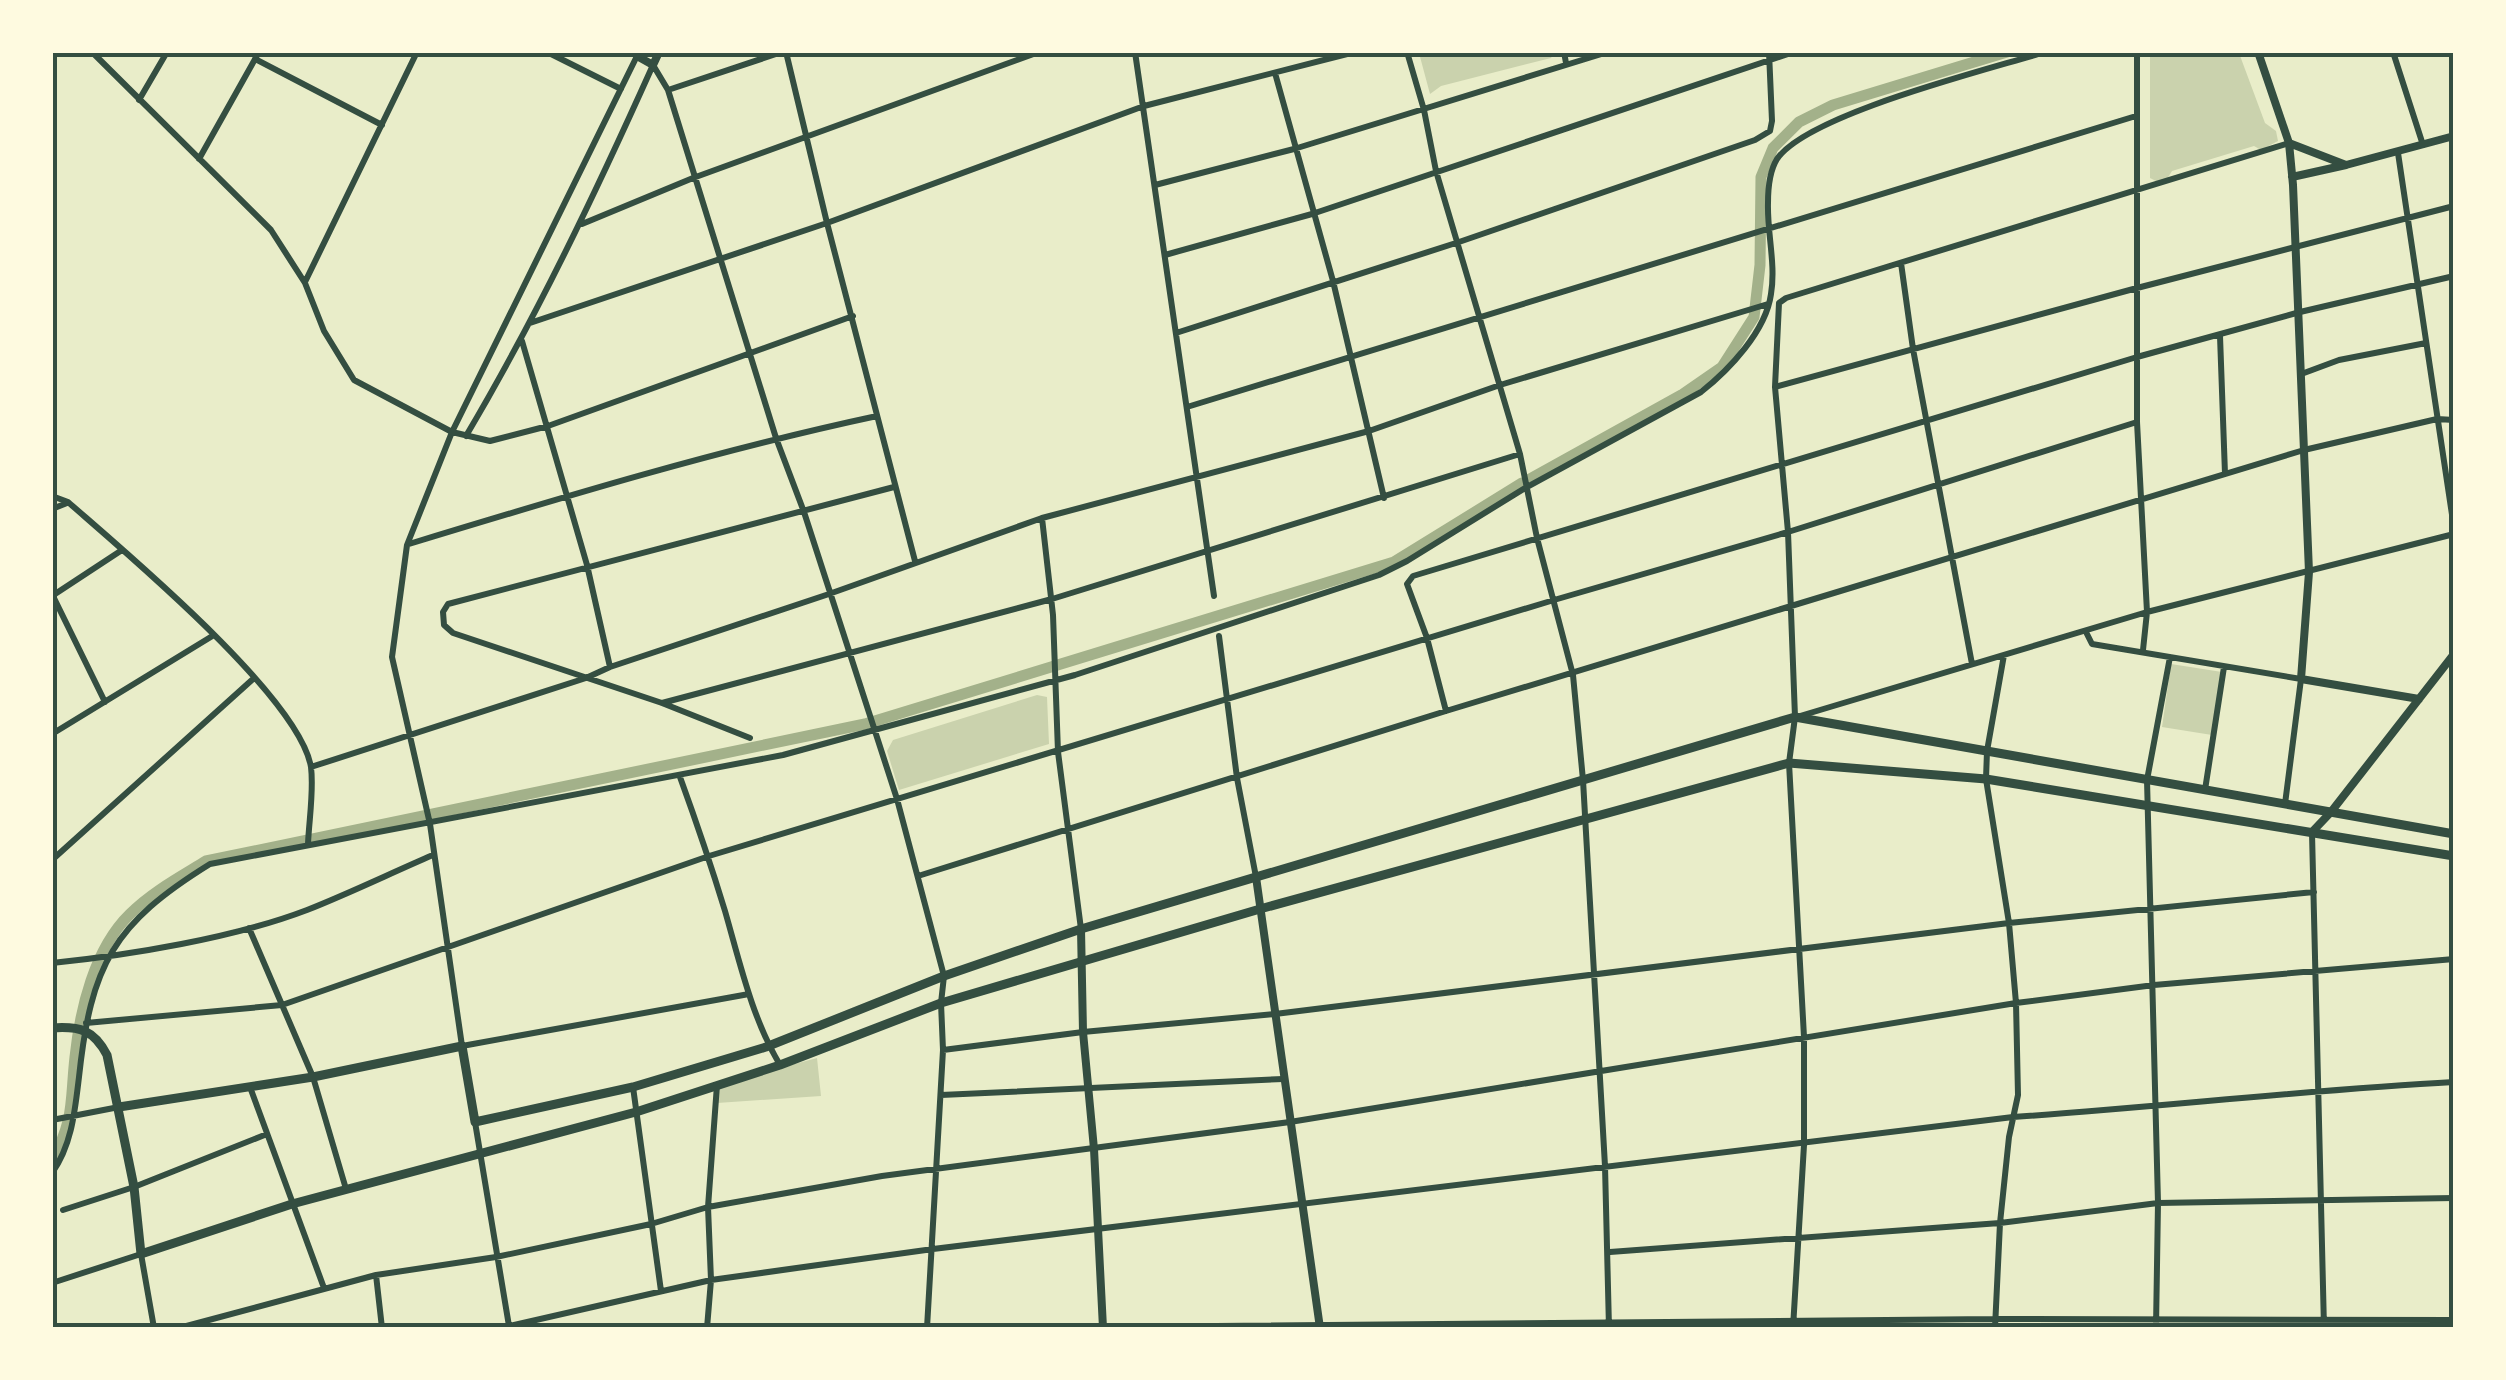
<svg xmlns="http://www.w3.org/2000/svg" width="2506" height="1380" viewBox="0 0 2506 1380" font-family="'Public Sans',sans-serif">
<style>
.green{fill:#cad2ad}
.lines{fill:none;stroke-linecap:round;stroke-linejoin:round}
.canal{stroke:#a3b18a;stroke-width:11}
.minor{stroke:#344e41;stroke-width:6}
.tertiary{stroke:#344e41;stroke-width:8}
.secondary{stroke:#344e41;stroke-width:9}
.neatline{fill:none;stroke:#344e41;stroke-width:4}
</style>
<rect width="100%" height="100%" fill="#e9edc9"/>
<path class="green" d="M1419,53V52L1554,53L1551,58L1441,86L1430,94Z
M2150,53H2239L2265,123L2276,131L2278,141L2261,150L2254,146L2172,171L2167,179L2158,182L2150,178Z
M2171,664L2222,672L2212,735L2162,727Z
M1037,695L1047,697L1049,744L899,790L887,751L893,740Z
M817,1058L821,1096L717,1103V1085Z"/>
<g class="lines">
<path class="canal" d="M1528,480L1683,394L1722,367L1754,317L1760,265L1761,177L1773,148L1799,122L1833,105L2007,52
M52,1161C75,1118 70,1102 75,1057C80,1010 94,949 130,914C152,892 180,877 206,861L865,724L1394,562L1522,483"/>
<path class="minor" d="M92,52L271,230L305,283L324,331L354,380L452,432L490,441L548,426L853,316
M547,52L621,89
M786,52L827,223L915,561
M1135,52L1214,596
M1407,52L1424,110L1436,171L1520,454L1537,538L1573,675L1583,780L1605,1166L1609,1328
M1564,52L1566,63
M2137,52V422L2147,612L2143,650
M2393,52L2423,145
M637,56L452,432L407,545L392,657L430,824L462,1046L749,994
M255,59L382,125
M653,65L668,90L776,438L804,512L897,799L944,976L941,1003L943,1050L927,1328
M1275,73L1333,281L1384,498
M668,90L782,52
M139,100L167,52
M2398,153L2454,528
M199,159L259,52
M1155,185L1294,149L1608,52
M582,224L693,178L1039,52
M1165,255L1312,214L1794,52
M1901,263L1913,349L1972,664
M305,282L417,52
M530,323L827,223L1144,106L1355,52
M1176,333L1459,242L1755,140L1770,131L1772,121L1769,52
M2220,336L2225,474
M522,341L587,565L610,667
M2304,373L2339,360L2426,343
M1775,387L2137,288L2454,206
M1187,407L2136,116
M466,436C537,316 596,192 653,65
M52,496L68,502C125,552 299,697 311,767C314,791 309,820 308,844
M52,509L67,503
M1042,518L1053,615L1058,752L1081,929
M409,544C563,497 718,450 877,416
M52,594L105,702
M52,596L122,550
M2086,632L2092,644L2301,679L2285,804
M1219,636L1237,778L1256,877
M662,703L1052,599L1520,454
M1446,711L1427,638L1407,584L1413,576L2137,357L2300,312L2454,276
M1800,716L2147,612L2454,534
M52,734L214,635
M750,738L662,703L453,633L444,625L443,612L448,604L894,487
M311,767L586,678L610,667L829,594L1042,518L1369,431L1500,385L1768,304
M680,777C696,821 711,865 725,911C740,963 752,1018 780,1065
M2205,790L2224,667
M2312,833L2324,1328
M52,860L253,679
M918,876L1446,711L2304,450L2437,419L2454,420
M249,928L313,1077L346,1189
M52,963C130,955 234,938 307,910C350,893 391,873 433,855
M86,1023L282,1005L709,856L1554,600L1788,532L2137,422
M943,1050L1083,1032L1275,1014L2009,923L2314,892
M250,1087L324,1288
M633,1087L661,1291
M941,1095L1283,1079
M52,1120L119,1107
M475,1122L509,1326
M52,1173C72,1145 75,1110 79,1077C91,965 113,924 210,864L783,755L1075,675L1379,575L1407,561L1525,488L1701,392C1729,370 1766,331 1771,294C1776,264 1767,233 1768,203C1768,188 1769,172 1777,159C1808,114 1987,70 2045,52
M63,1210L134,1187L267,1134
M1610,1252L2000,1223L2158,1203L2454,1198
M376,1275L382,1328
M52,1283L141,1254L154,1328
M1103,1327L1995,1319L2454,1320
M179,1328L376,1275L496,1257L651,1224L708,1207L882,1176L1290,1122L2016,1003L2154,985L2454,959
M501,1328L711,1280L933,1249L2013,1117C2160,1107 2306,1090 2454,1082
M707,1328L711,1280L708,1207L717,1085
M1793,1328L1804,1145V1037L1789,763L1795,717L1788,532L1775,387L1779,303L1786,298L2289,143
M1995,1328L2000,1223L2009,1137L2018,1095L2016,1003L2009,923L1986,779L1987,751L2004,655
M2156,1328L2158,1203L2147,780L2170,657"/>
<path class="tertiary" d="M639,52L637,56L653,65L659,52
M2258,52L2289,143L2293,185L2309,572L2301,679L2419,699
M2289,143L2346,165L2454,136
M2292,177L2346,165
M2312,832L2331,812L2454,654
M1256,877L1320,1328
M1081,929L1083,1032L1094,1149L1103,1328"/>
<path class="secondary" d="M52,1028C80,1026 94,1030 107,1055L134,1187L141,1254L292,1204L636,1112L780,1065L941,1003L1260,909L1789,763L1986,779L2454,856
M119,1107L313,1077L462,1046L475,1122L633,1087L766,1047L944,976L1081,929L1795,717L2454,834"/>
</g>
<rect width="2506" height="1380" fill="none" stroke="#fefae0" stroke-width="110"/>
<rect x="55" y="55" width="2396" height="1270" class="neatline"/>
</svg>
